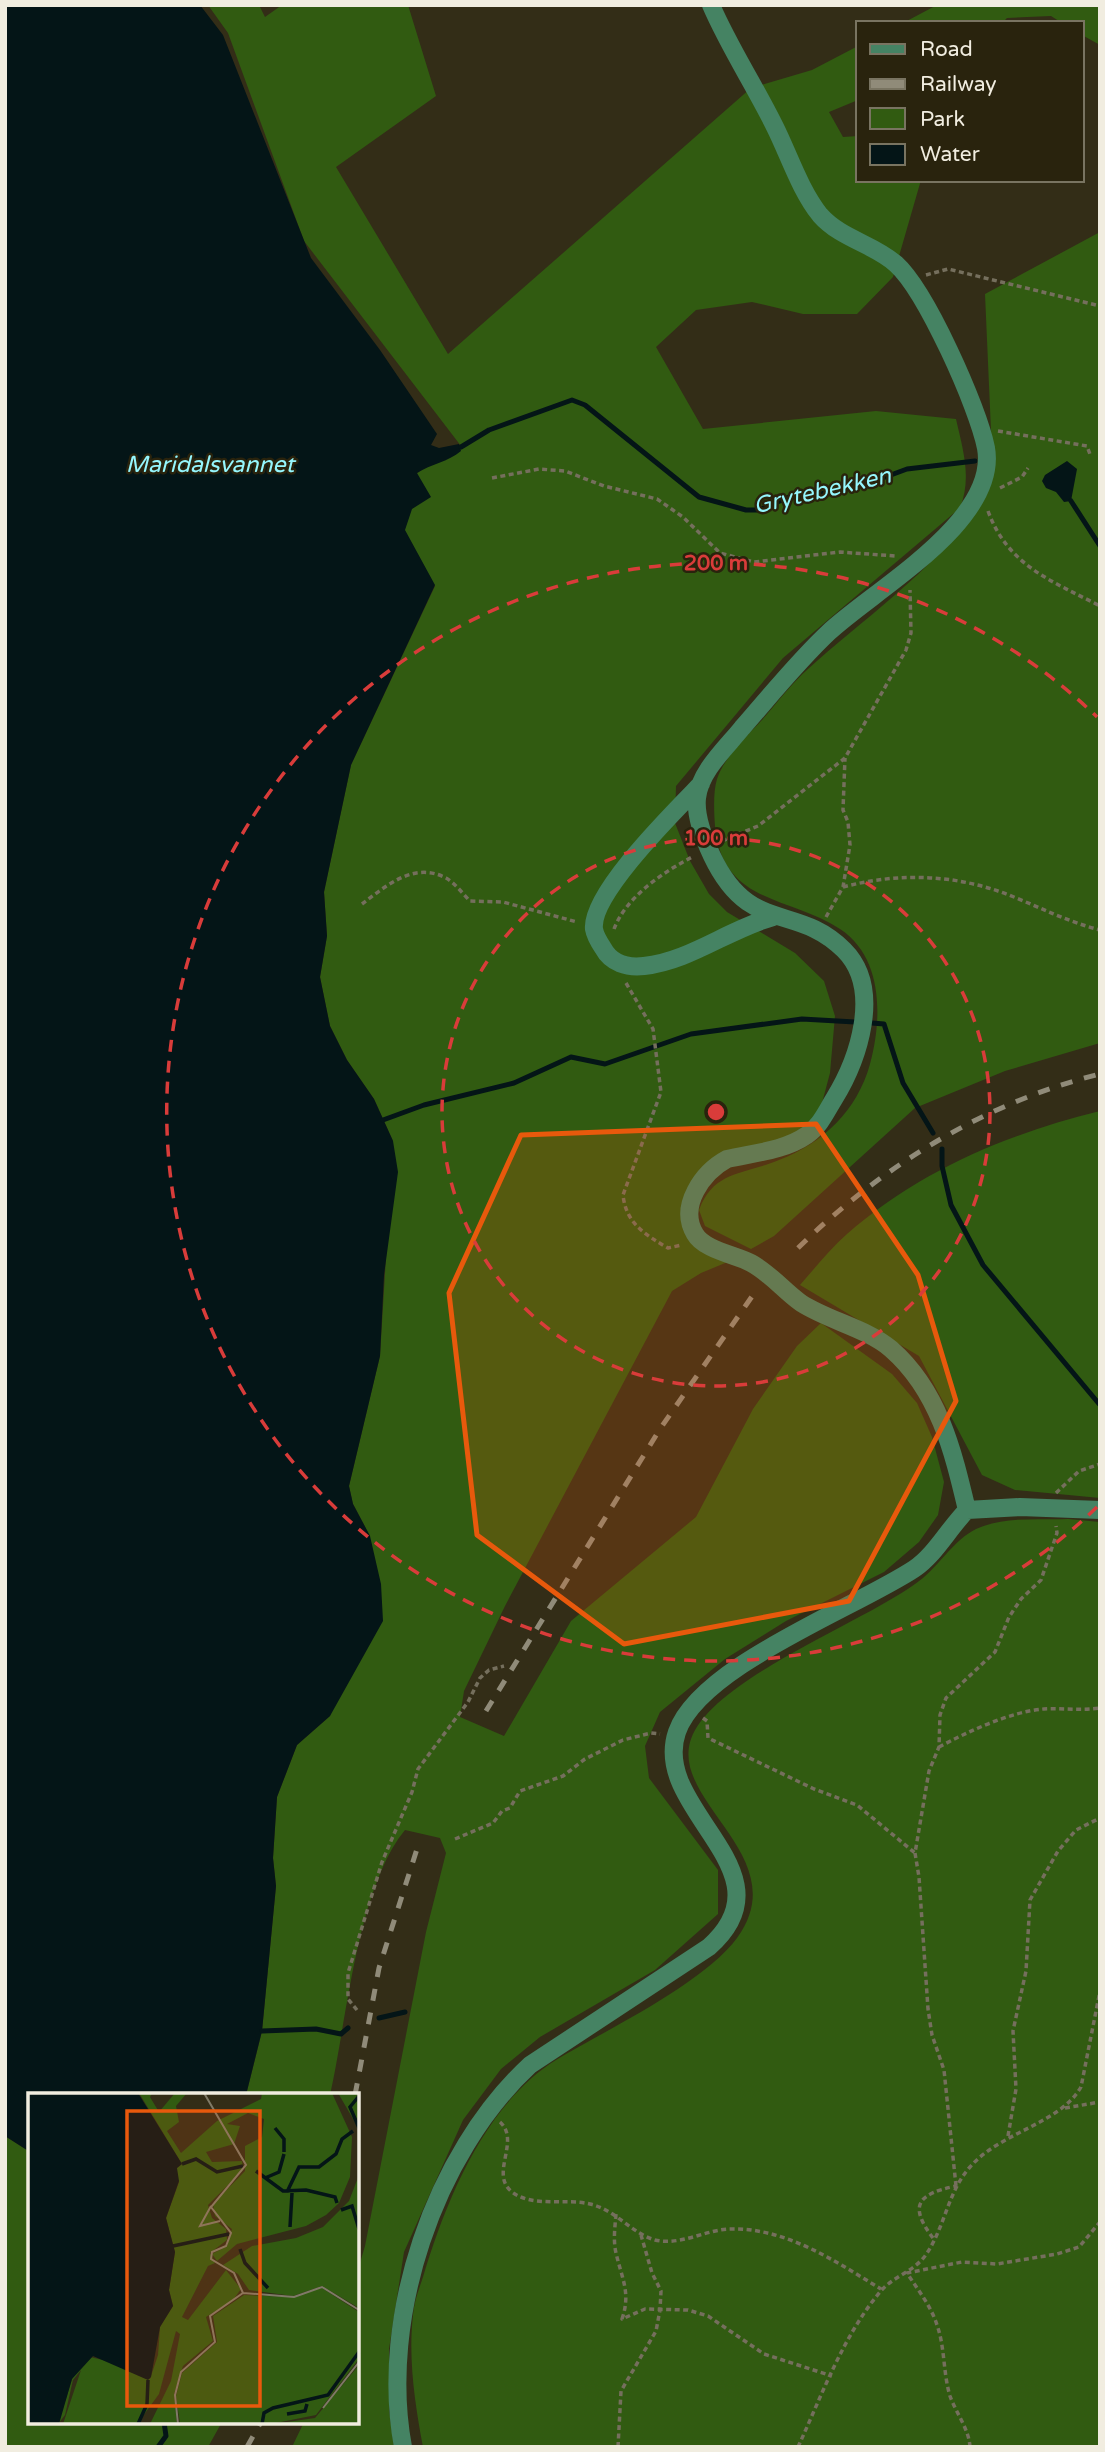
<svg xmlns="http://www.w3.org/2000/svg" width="1105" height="2452" viewBox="0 0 1105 2452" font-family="'Varela Round',sans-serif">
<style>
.green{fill:#315b11}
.water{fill:#041517}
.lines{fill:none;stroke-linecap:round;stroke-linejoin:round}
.stream{stroke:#041517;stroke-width:5}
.path{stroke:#756f5d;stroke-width:3.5;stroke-dasharray:5 3.5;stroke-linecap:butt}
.minor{stroke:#458363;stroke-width:18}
.rail{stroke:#908b79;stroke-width:5;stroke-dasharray:12 12;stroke-linecap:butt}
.marked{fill:#e8590c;fill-opacity:0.2;stroke:#e8590c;stroke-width:5;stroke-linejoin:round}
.ring{fill:none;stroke:#d93c3a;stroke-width:3.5;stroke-dasharray:12 9}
.labels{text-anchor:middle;stroke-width:5;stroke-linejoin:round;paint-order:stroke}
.water-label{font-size:23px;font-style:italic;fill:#95f6fd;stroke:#29230d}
.inset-river{fill:none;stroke:#041517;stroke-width:3.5}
.inset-road{fill:none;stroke:#7f7a67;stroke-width:2}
.view{fill:#e8590c;fill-opacity:0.15;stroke:#e8590c;stroke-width:3.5}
.inset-edge{fill:none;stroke:#f1ede0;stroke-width:3.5}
.centre{fill:#d93c3a;stroke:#29230d;stroke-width:3.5}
.ring-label{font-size:21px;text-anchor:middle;font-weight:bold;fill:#d93c3a;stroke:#29230d;stroke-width:5;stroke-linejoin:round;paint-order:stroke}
</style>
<rect width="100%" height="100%" fill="#332d17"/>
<path class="green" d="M208,5H259L265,17L282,5H408L436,96L336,167L448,354L751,88L812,70L858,46V100L829,112L843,137L858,136V180H921L893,277L857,314H803L752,302L696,310L656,347L703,429L876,411L956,419C963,450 972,478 960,508L783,658L676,786L675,823L690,861L709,894L727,912L795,953L824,981L835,1016L830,1073L818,1118L789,1140L712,1162L686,1214L730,1261L701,1273L672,1291L505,1606L464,1691L460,1717L504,1736L571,1621L696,1517L753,1409L797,1346L821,1323L892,1374L917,1403L932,1437L944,1482L938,1515L919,1542L884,1572L786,1621L725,1659L660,1712L645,1746L649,1778L718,1870V1914L655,1970L540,2037L501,2069L463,2120L404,2252L389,2349V2410L394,2447H292L304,2422H357V2273L365,2246L426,1932L446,1853L440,1838L405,1830C357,1888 347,2020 330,2095H246L262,2031L276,1886L273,1858L277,1797L297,1745L330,1716L370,1536L353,1504L349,1486L380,1356L393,1141L374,1099L347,1060L330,1026L320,977L327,936L324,892L351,765L435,586L374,508L441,454L461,446L304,241L228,33Z
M937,5H1100V45L1082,35V23H1062L1051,16L1007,18L1002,23H903Z
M1100,232V1043L1005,1071L915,1108L774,1236L751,1249L705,1226L699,1210C714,1170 744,1175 779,1160C823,1143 857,1111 870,1064C882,1020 884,958 840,929C789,896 722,904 715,826C714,812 713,792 717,779C725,756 746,737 762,720C777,703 791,684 808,669C866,616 965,549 993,476L985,294Z
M1100,1111V1498L1015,1490L982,1475L919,1356L800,1285C815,1268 830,1249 847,1234C920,1170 1007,1134 1100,1111Z
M1068,1519L1100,1522V2447H423C415,2404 408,2359 413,2315C414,2302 419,2289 423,2277C446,2200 485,2104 556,2060C606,2030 703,1984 737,1938C796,1857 669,1802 691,1739C713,1677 870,1621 923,1578C941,1563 954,1540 976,1529C1005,1516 1037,1520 1068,1519Z
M5,2136L30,2152V2422H222L208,2447H5Z"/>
<path class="water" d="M5,5H200L223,35L311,258L380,350L437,434L431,445L439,448L459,444L461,451C448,462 431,464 417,473L431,497L412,509L405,530L435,585L351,765L324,892L327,936L320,977L330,1026L347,1060L374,1099L393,1141L398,1172L384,1275L380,1356L349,1486L353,1504L370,1536L381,1584L383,1621L330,1716L297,1745L277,1797L273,1858L276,1886L262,2031L246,2095H30V2152L5,2136Z
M1067,461L1077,469L1071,501L1064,502L1056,492L1046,488L1042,481L1045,475Z"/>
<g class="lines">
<path class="stream" d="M461,447L489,430L572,400L585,405L699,497L746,510H759L789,497H812L856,482L880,479L907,469L975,461
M1071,501L1100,546
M872,1023L884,1024L903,1083L933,1133
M383,1120L424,1105L514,1083L571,1057L605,1064L691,1034L802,1019L855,1022
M942,1149V1166L951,1205L983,1265L1100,1405
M379,2018L405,2012
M262,2031L316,2029L341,2034L348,2028
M158,2447L166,2436L164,2422"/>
<path class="path" d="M926,275L948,269L1100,306
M998,431L1087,446L1091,457
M492,478L539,469L565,471L604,486L657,499L683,517L720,553L754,562L840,552L895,556
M1000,488L1022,477L1028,468
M988,511C1008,566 1052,581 1100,606
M722,841L758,826L845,758L906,650L911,633L910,590
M843,887C900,872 958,874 1014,897C1043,909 1069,922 1100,930
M362,904C386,886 414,861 446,878C455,883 463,894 470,901L503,902L577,922
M826,917L843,887L850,845L848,822L843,810L845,758
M614,929C626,897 663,872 694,856
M626,983L653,1029L661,1092L623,1195C626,1223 644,1234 668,1248L682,1245
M1056,1493L1079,1471L1100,1464
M703,1718L707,1721L708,1738L814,1789L857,1805L915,1853
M939,1747C967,1732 1012,1711 1044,1709C1063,1708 1081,1711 1100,1708
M455,1839L493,1823L502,1811L510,1808L520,1791L563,1776L585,1759L623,1740L651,1733L660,1734
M357,2010L348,1999V1973L382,1862L412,1792L418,1769L468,1702L480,1678L489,1670L504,1666
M1065,2108L1100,2102
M500,2122C521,2141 489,2174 512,2192C533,2208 566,2198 590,2204C616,2210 631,2233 655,2240C680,2246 705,2230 729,2229C785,2227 835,2261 881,2289
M1008,2136L1016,2089L1013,2031L1026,1971L1030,1900L1058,1851L1076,1830L1100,1818
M956,2186L944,2070L932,2035L928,2009L919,1877L915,1853L929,1771L939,1747L940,1715L946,1698L995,1652L1009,1617L1021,1599L1041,1580L1057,1533L1056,1526
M616,2214C615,2227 613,2240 616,2253C622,2279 631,2293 622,2319L645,2309L688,2310L708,2316L764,2354L832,2376
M933,2238C908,2205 918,2194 956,2186
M618,2447L621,2391L656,2331L660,2310L661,2291L652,2273L641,2235
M798,2447C822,2395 843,2336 880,2292C892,2277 913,2272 925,2256C945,2228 947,2193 970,2167C1000,2132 1060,2124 1081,2087L1100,1991
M970,2447C969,2429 956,2413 950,2396C943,2373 945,2347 937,2325C931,2306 918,2290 907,2273L962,2262L997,2264L1057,2254L1079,2247L1100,2222"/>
<path class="minor" d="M711,5C729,47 755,86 775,127C789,155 800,190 820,215C841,239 874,244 896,264C926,291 978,407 986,448C999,521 875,589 829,632C798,661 770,696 742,728C726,748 700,771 697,798C695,817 704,839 712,856C750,936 796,902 844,950C883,989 858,1060 834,1099C826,1112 820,1126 807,1135C784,1151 753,1153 727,1159C703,1172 678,1206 695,1234C704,1250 736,1255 751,1263C770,1273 784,1291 801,1303C829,1321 866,1328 891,1349C939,1391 953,1451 967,1510
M701,784C676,810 590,894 594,929C595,935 599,942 603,948C611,963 627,968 644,966C690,961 729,929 773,917
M403,2447C379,2318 434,2154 530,2065L709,1947C795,1871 650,1810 677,1732C700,1666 855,1608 914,1569C935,1555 949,1528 967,1510L1020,1507L1100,1510"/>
<path class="rail" d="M798,1248C882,1166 986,1102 1100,1074
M486,1711L660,1429L753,1295
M355,2095L379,1968L417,1849
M247,2447L261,2422"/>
</g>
<path class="marked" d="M816,1124L918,1275L956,1401L849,1601L624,1644L477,1535L449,1293L521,1135Z"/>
<g class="ring">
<circle cx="716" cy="1112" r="274"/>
<path d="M1097 1507A549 549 0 1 1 1097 717"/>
</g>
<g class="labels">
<g class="water-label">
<text x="210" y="472">Maridalsvannet</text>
<text transform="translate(822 490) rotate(-13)" y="8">Grytebekken</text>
</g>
</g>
<g transform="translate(28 2093)">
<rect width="331" height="331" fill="#332d17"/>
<path d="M111,0H124L122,4L131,19L147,0H159L148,13L151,29L139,38L153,60L189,28L233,6L234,0H304L324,44L322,84L311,110L298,122L278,133L209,151L189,168L184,161L199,153L204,136L187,123L185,111L217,78V53L234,44L236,26L220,20L199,31L212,33L206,51L178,59L184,69L214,68L215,77L180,112L184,125L198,136L199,147L182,160L187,170L180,173L154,224L160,227L198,177L213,196L205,207L178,224L185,248L155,273L146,301L149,331H122L143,288L152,241L148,238L131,301L109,331H35L53,277L45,287L37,322L30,331L45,283L62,264L92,271L122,286L130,262L132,234L145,213L141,197L147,159L138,125L151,89L144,79L154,71ZM310,0H331V39L328,31ZM331,82V215L294,193L265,203L221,197L210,181L195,172L224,153L268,145L295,134L321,108ZM294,195L331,219V266L288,322L243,331H152L148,303L154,280L189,249L185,223L216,202L264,204ZM331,272V331H245L287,325Z" fill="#315b11"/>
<path d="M0,0H110L154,71L149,75L151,88L138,125L147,159L141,197L145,213L132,234L123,284L120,287L65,263L44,286L31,331H0Z" fill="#041517"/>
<path class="inset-river" d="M331,3L322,14L331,35M247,35L256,46V59M154,71L168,66L189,79L215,73M228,78L255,98L278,97L307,104L309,110M237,85L251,79L256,61M259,99L271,74H291L308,61L314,46L325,38M313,117L324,113L331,136M262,134L264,100M145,153L201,141M212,156L217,170L240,195M259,321L277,318L279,311M110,331L119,311L120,287M234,331L236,320L245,315L300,302L331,259"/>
<path class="inset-road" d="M176,0L218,72L183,114L203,140L198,153L184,159L183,166L206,180L215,200M183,113L172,133L192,128M295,315L331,269M150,331L147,302L153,279L187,249L182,223L215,200L266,204L294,194L331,217"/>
<path class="view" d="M99,18H232V313H99Z"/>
<rect width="331" height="331" class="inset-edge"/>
</g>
<circle cx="716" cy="1112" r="10" class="centre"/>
<g class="ring-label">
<text x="716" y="570">200 m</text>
<text x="716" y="845">100 m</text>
</g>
<rect width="1105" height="2452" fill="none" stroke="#f1ede0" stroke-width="14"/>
<rect x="856" y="21" width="228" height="161" fill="#29230d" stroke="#797461" stroke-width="2"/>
<rect x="870" y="44" width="35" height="10" fill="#458363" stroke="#797461" stroke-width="2"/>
<text x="920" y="56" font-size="21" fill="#f1ede0">Road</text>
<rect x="870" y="79" width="35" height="10" fill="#908b79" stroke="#797461" stroke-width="2"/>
<text x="920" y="91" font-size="21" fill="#f1ede0">Railway</text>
<rect x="870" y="108" width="35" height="21" fill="#315b11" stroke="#797461" stroke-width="2"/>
<text x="920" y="126" font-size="21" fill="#f1ede0">Park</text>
<rect x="870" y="144" width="35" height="21" fill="#041517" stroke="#797461" stroke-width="2"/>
<text x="920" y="161" font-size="21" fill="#f1ede0">Water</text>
</svg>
